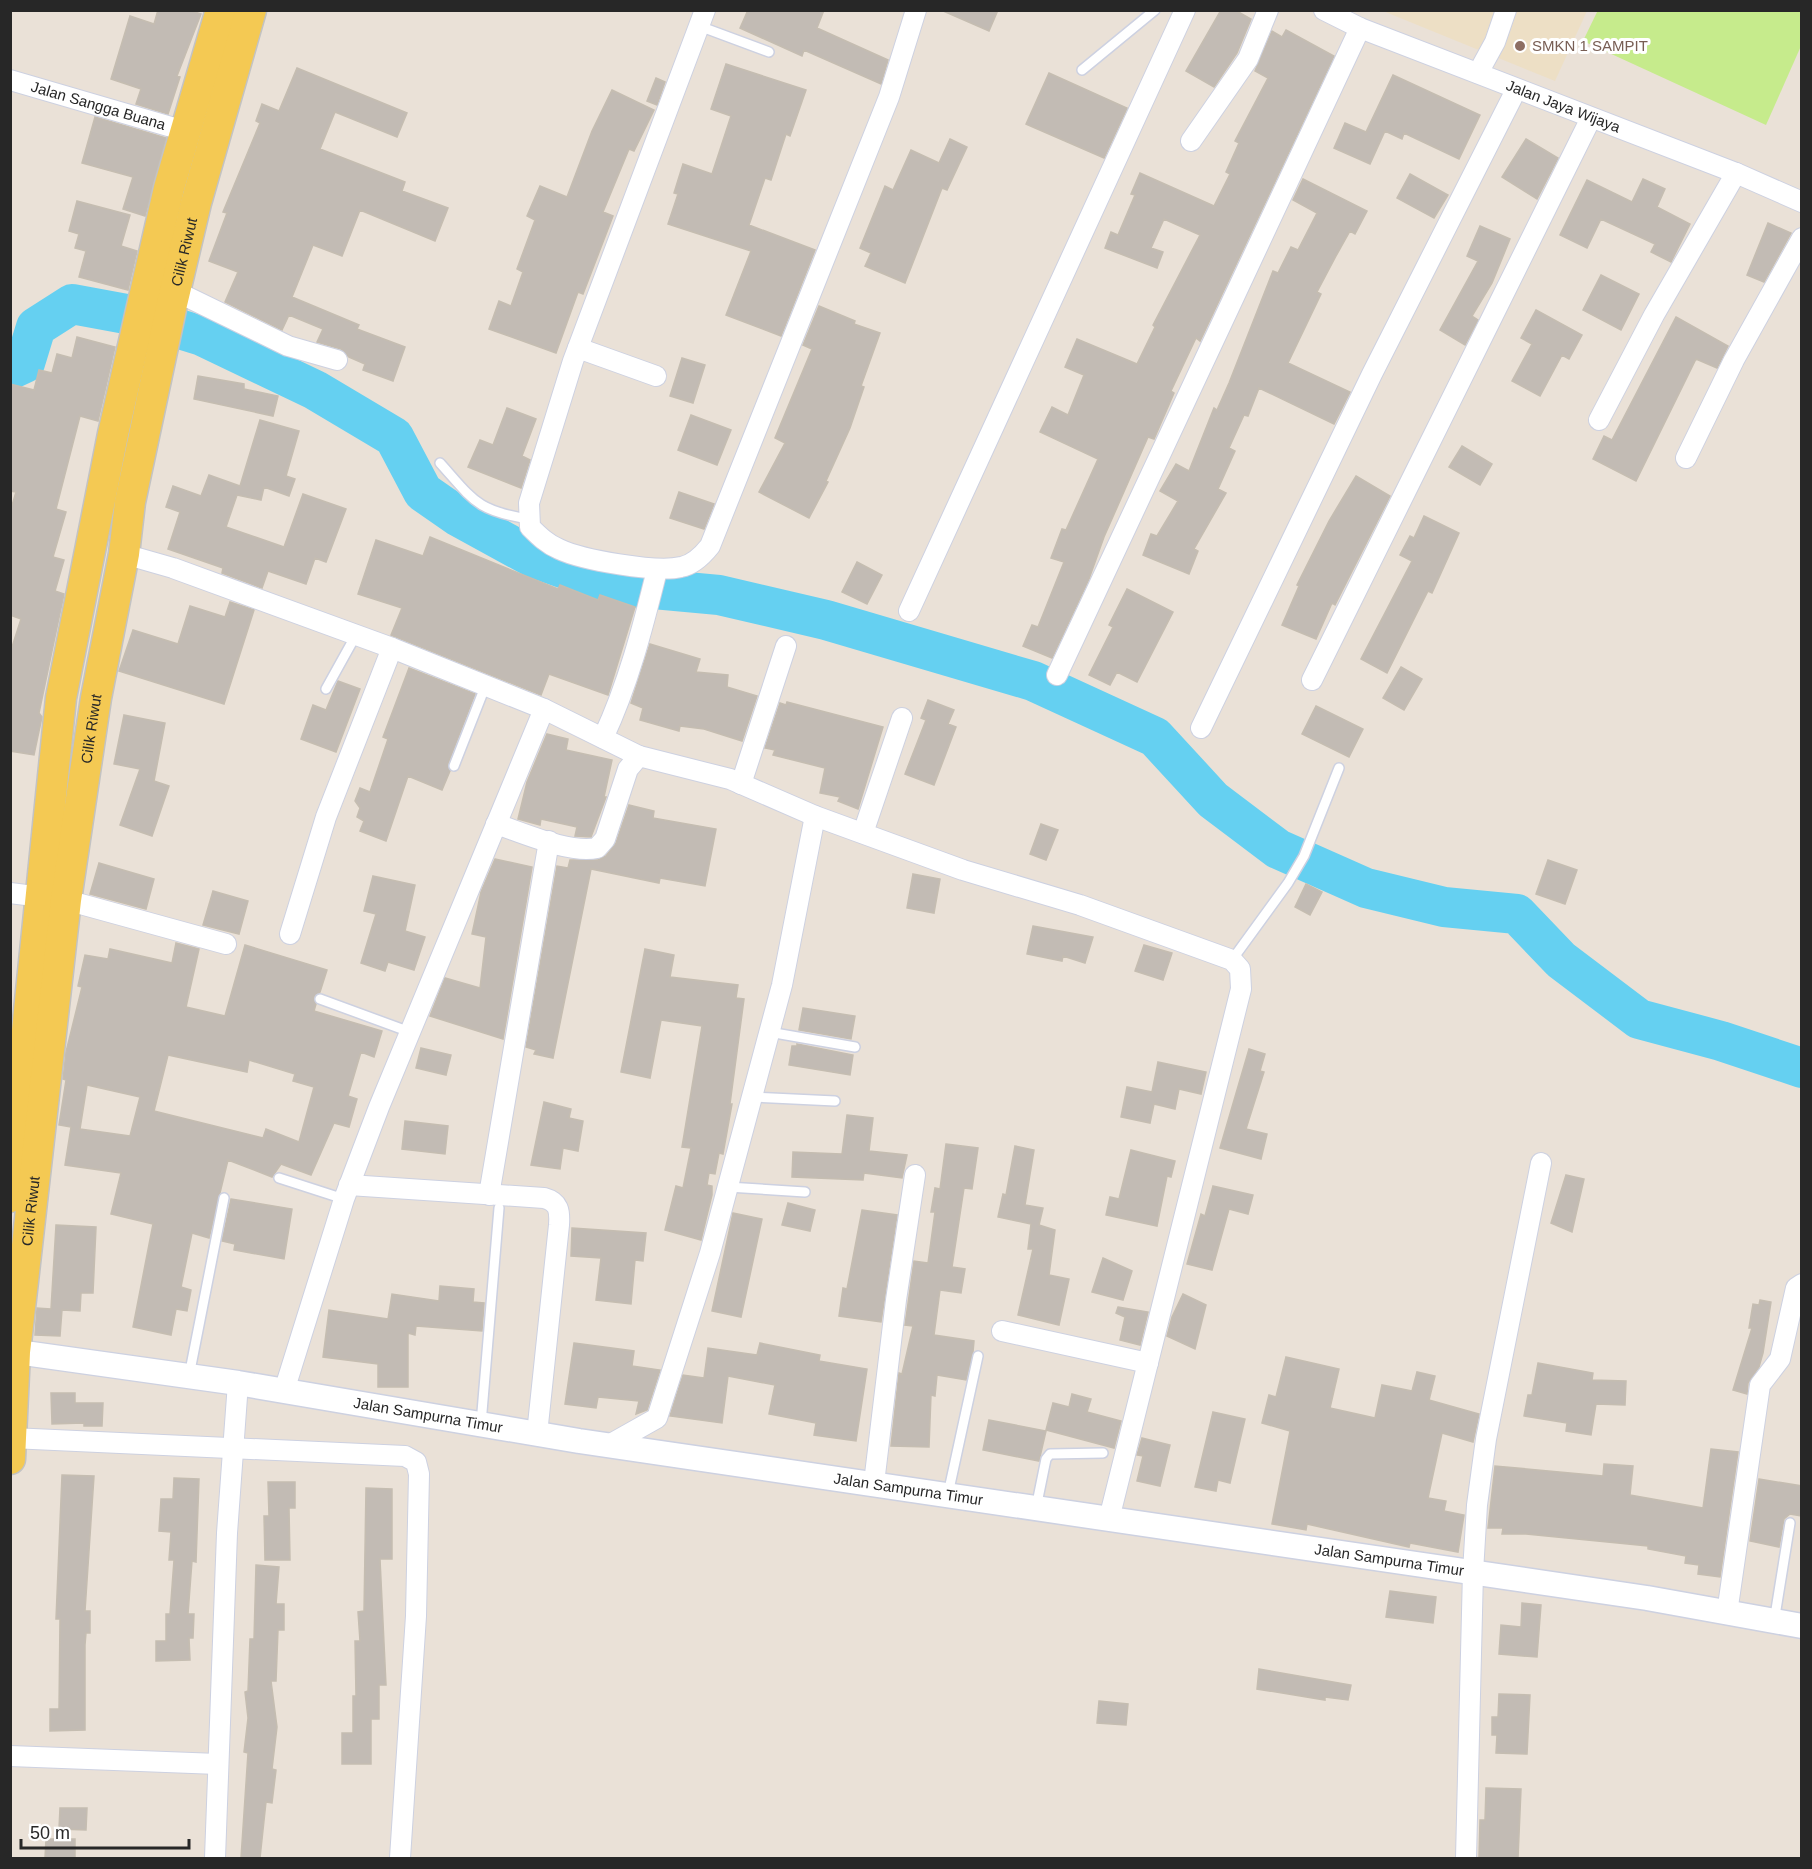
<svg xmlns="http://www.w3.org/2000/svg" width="1812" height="1869" viewBox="0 0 1812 1869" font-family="Arial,sans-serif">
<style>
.education{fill:#eddfc5}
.pitch{fill:#c6eb8c}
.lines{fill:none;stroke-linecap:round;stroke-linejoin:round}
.river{stroke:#65d0f1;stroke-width:40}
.building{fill:#c2bbb4;stroke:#c5bdb1;stroke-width:1.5;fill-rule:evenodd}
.service-casing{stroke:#cdd1e1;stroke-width:12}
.minor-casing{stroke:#cdd1e1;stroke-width:22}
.tertiary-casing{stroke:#cdd1e1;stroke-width:27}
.primary-casing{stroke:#c3c3c3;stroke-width:33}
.service{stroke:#fff;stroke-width:9}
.minor{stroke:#fff;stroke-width:20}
.tertiary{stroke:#fff;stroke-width:24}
.primary{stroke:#f4c953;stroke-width:30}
.education-dot{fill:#8d6e63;stroke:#fff;stroke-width:2}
.labels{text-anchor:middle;stroke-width:6;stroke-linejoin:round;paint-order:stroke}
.education-label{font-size:15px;fill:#785e54;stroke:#fff;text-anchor:start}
.street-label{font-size:15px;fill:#272727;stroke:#fff}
</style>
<rect width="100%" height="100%" fill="#eae1d7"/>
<path class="education" d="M1383,11H1587L1555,81Z"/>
<path class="pitch" d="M1598,10L1801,11V46L1766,125L1583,41Z"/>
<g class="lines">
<path class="river" d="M10,370L25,363L36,327L72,304L137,316L202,336L315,390L394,437L423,492L459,517L534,558L610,585L719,595L826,620L1033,681L1155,737L1213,800L1278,849L1366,888L1444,907L1517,914L1561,960L1639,1019L1721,1041L1802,1068"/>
</g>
<path class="building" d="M158,10H189L201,14L177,76L180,77L168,114L136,104L141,89L111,79L130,16L154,24Z
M748,10H824L817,28L888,60L881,84L804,50L802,56L740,28Z
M941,10H998L989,31Z
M1221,10H1235L1251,19L1237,53L1214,87L1186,71Z
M1286,30L1334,56L1200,341L1196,338L1171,391L1174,393L1154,439L1148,437L1104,537L1089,579L1052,658L1023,646L1032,625L1038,627L1064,562L1051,558L1062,529L1066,530L1098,459L1040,432L1052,407L1068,415L1084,375L1065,367L1077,339L1137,364L1155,327L1153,325L1200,235L1164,219L1151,248L1163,252L1157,268L1105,248L1111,232L1118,235L1135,195L1131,194L1140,173L1214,206L1230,174L1226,172L1239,143L1235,141L1268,78L1255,71L1272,31L1282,37Z
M726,64L806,90L790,136L786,134L771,180L765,178L749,225L815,250L781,336L726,315L751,251L668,224L678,194L674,193L683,164L712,174L731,116L711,109Z
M297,68L407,113L397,137L335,112L320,149L405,182L402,191L448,208L435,241L360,210L342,256L313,245L292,297L359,325L357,329L405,347L393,381L363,370L365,364L349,357L341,349L317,342L323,329L289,315L282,330L225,302L238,272L209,261L227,213L223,212L260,123L256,121L262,104L279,111Z
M1049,73L1127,108L1104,158L1026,124Z
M1393,75L1480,115L1459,159L1404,133L1402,139L1385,131L1370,164L1334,148L1345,123L1366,132Z
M656,78L665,82L657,105L647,101Z
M612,90L654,110L634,151L629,149L603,212L613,216L583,294L578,292L556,353L489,329L499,301L511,306L523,272L517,269L535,220L527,216L540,186L567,197L592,131Z
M95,117L166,138L145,216L123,209L133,177L82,163Z
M950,139L967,147L947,190L942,188L905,283L865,266L871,253L860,248L885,186L893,190L911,150L939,163Z
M1526,139L1558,158L1537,199L1502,177Z
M1410,174L1448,195L1434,218L1397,198Z
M1303,179L1367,211L1355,234L1350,231L1336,256L1317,292L1321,294L1288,363L1350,392L1334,424L1259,388L1248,416L1244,415L1229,448L1235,451L1218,489L1226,493L1194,549L1198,551L1189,574L1143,555L1151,534L1157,536L1178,501L1160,491L1176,464L1189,471L1214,408L1217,410L1229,383L1273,271L1278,273L1291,247L1298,250L1317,213L1293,200Z
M1643,179L1665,189L1657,207L1690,224L1671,262L1651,252L1655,244L1601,219L1587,248L1560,235L1587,180L1632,202Z
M77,201L130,215L121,246L137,251L128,290L79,277L86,251L75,248L79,234L69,231Z
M1768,223L1791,233L1764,282L1747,275Z
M1480,226L1510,239L1492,283L1472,316L1478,320L1465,345L1440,330L1478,261L1467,256Z
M1601,275L1639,294L1621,330L1583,310Z
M819,306L855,321L854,324L880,333L861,386L864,387L850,428L826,481L828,482L809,518L759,492L785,443L775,438L812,349L803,345Z
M1536,310L1582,335L1569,359L1562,355L1540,396L1512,381L1532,344L1521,338Z
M1676,317L1728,346L1717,368L1696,359L1636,481L1593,459L1604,436L1612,440Z
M77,337L115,347L98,421L80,416L56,509L66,512L53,557L64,560L55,591L64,594L39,713L42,717L34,755L10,751V653L21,619L10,615V512L16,492L10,491V384L34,390L39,370L52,373L57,354L72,358Z
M682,358L705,365L693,403L670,396Z
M198,376L244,384V389L278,396L273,416L194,399Z
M507,408L536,419L522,456L530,460L521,488L468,467L480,440L493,445Z
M691,415L731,430L717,465L678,450Z
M260,420L299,431L286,476L295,479L289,496L264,487L261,500L237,495L226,527L284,547L303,494L346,509L326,562L315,558L306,584L268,571L262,588L222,573L223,568L168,549L180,512L166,507L173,486L201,496L209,475L240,486Z
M1462,446L1492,464L1480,485L1449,467Z
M1356,476L1390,496L1335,605L1332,603L1316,639L1282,625L1299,586L1297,585L1329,521Z
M679,492L714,504L704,529L670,518Z
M1424,516L1459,533L1432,593L1428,591L1387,673L1361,659L1412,561L1400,555L1410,536L1414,538Z
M430,537L558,589L560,585L598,600L600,595L635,607L608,695L549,674L541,695L391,635L402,608L358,594L376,540L423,556Z
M857,562L882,575L867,604L842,592Z
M1127,589L1173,612L1137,682L1117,672L1110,685L1089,675L1113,627L1109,625Z
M230,602L254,610L224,704L119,671L133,630L178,644L190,606L225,617Z
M650,644L700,659L696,672L728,675L727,687L757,696L742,741L704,729L680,726L679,731L640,720L643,708L631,703Z
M1401,667L1422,679L1404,710L1383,698Z
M409,668L475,694L448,764L450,771L442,790L408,776L386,841L360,831L364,821L357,817L360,808L355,801L360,788L370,792L388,739L383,737Z
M338,681L360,689L336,752L301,739L313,705L326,710Z
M928,700L954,710L948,724L956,727L934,785L905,774L926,720L921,718Z
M787,702L883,727L858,809L838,801L840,797L820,793L825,768L773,755L775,750L765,748L780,703L786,705Z
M1316,706L1363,729L1349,757L1302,734Z
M124,715L165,723L154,781L169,786L152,836L120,825L140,769L114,764Z
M547,734L568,739L566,750L612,760L604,797H606L591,837L575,836L577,827L541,819L540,825L518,819L527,782Z
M629,805L654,811L653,818L716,829L705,886L660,878L659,883L591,869L553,1058L534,1054L536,1050L526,1047L557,866L568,868L570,860H598L606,856L616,843Z
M1041,824L1058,830L1046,860L1030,854Z
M495,859L532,867L503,1039L430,1016L445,978L480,988L486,937L472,934L481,892Z
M1548,860L1577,870L1565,904L1536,894Z
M99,863L154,879L146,909L90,894Z
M913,874L940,879L934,913L907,908Z
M373,876L415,885L405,931L425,937L414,970L388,962L385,971L361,963L376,914L364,911Z
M1306,884L1322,892L1310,915L1295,907Z
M213,891L248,901L239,934L203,925Z
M1033,926L1093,937L1085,963L1063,956L1062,961L1027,954Z
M176,943L199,949L186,1007L225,1016L245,945L327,970L320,992L314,997L316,1004L314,1011L382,1031L374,1057L361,1052L348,1096L357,1099L349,1127L334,1123L311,1175L281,1164L272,1177L228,1160L209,1238L192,1233L181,1287L191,1290L187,1311L176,1309L171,1335L133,1327L153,1224L111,1214L121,1173L65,1165L71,1127L59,1125L66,1080L63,1079L66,1052L82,987L78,986L85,955L108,959L110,949L172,963ZM168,1055L247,1072L249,1060L295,1074L293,1081L314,1087L299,1142L266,1129L263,1138L154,1111ZM87,1085L140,1097L130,1136L80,1129Z
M1144,945L1172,953L1163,980L1135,971Z
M645,949L674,955L670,977L738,985L736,998L744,999L730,1104H732L723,1154L719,1153L715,1174L709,1173L707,1185L712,1186V1195L701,1240L665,1230L676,1186L683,1188L691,1148L682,1147L702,1026L661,1020L650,1078L621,1072Z
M803,1008L855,1016L851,1039L799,1030Z
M797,1044L853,1055L850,1075L789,1065L792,1046H797Z
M421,1048L451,1055L446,1075L416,1068Z
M1249,1049L1265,1054L1260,1071L1264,1072L1246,1129L1267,1134L1261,1159L1220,1148Z
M1158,1062L1206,1072L1201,1094L1179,1089L1175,1109L1154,1104L1150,1123L1121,1117L1127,1087L1152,1092Z
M544,1102L571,1109L569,1118L583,1121L578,1151L563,1148L560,1169L531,1165Z
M847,1115L873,1118L869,1151L907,1155L902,1178L864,1173L863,1180L792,1177L793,1152L842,1154Z
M405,1121L448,1126L445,1154L402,1149Z
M946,1144L978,1148L972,1189L964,1188L952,1267L965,1269L961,1293L940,1290L934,1335L974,1341L973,1352L966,1380L937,1375L935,1396L931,1395L929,1447L891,1446L899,1373L902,1374L913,1326L905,1325L914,1261L928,1263L935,1212H931L935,1188L940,1189Z
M1015,1146L1034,1150L1025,1205L1043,1208L1039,1225L1055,1230L1049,1275L1069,1279L1059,1325L1018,1315L1033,1249H1028L1031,1224L998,1217L1003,1194L1006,1195Z
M1131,1150L1175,1161L1171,1177L1167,1176L1157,1226L1106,1215L1110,1197L1119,1199Z
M1566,1175L1584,1179L1572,1232L1551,1223Z
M1213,1186L1253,1195L1248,1214L1229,1209L1212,1270L1187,1264L1201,1214L1205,1216Z
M231,1199L292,1209L284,1259L234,1250L235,1244L222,1241Z
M788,1203L815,1210L810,1231L782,1225Z
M862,1210L897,1215L881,1322L839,1316L843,1288L847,1289Z
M733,1213L762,1219L741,1317L712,1311Z
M56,1225L96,1227L93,1293H81L80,1311L62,1310L60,1336L35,1335L37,1308L51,1309Z
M572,1228L646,1233L643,1261L635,1260L631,1304L596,1300L601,1258L571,1256Z
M1103,1258L1132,1271L1123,1300L1092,1292Z
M440,1286L474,1289L473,1302L484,1303L482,1331L416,1326L415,1335L408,1333V1387H378V1364L323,1357L329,1310L388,1319L392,1294L439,1301Z
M1183,1294L1206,1305L1195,1349L1167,1336L1172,1317Z
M1760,1300L1771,1302L1763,1353L1759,1367L1748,1383L1747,1394L1733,1390L1752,1328H1749L1753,1304L1759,1305Z
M1118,1307L1148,1312L1140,1345L1120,1340L1125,1317L1116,1313Z
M574,1343L634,1351L632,1366L660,1370L647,1410L636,1414L639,1401L598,1397L596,1408L565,1404Z
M760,1343L820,1355L819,1361L867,1369L856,1441L814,1435L816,1423L769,1414L775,1385L728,1376L722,1423L670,1416L683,1375L704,1378L708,1348L757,1355Z
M1286,1357L1339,1369L1330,1408L1375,1418L1382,1385L1412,1391L1417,1372L1435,1376L1429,1400L1479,1414L1473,1442L1442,1433L1428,1498L1446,1501L1444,1511L1464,1515L1458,1552L1410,1543L1409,1547L1307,1524L1306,1530L1272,1524L1290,1431L1262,1423L1269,1395L1276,1397Z
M1538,1363L1593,1373L1592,1380L1626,1381L1625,1405L1596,1404L1591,1435L1566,1431L1567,1423L1524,1416L1528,1395H1532Z
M51,1393H75V1403H103L102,1426H84V1423L52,1424Z
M1072,1394L1091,1399L1087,1412L1121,1421L1114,1448L1046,1430L1053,1403L1069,1407Z
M1213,1412L1245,1419L1230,1483L1218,1480L1216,1491L1195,1487Z
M989,1420L1046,1431L1039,1461L983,1450Z
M1142,1438L1170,1445L1160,1486L1137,1481L1143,1456L1137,1455Z
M1711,1449L1738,1452L1720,1577L1698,1574L1699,1565L1685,1563L1686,1556L1648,1549V1546L1526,1534H1502L1503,1528H1488L1495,1466L1603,1476L1604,1464L1633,1466L1630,1495L1703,1508Z
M62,1475L94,1476L85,1611H90V1633H86L85,1645V1730L50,1731V1709H59L60,1619H56Z
M174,1478L199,1479L196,1562L192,1561L188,1614H194L193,1638H189L190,1660L156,1661V1641H166V1614H170L174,1560H169L171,1532L159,1531L161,1499H173Z
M1759,1479L1802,1486V1516L1790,1514L1784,1519L1779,1547L1750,1541Z
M268,1482H295V1508H289L290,1560H265L264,1516H269Z
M366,1488L392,1489V1559H380L386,1685H379V1719H371V1764H342V1733H353V1696H356L355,1641H360L358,1612L364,1611Z
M256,1565L279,1567L276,1604H284V1630H278L276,1681H271L277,1727L272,1769L276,1770L272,1803L266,1802L260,1858H241L248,1753L244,1752L248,1718L245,1692L248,1691L250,1639H254Z
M1390,1591L1436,1597L1433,1623L1386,1617Z
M1522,1603L1541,1605L1537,1657L1499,1654L1501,1625L1521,1627Z
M1259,1669L1351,1685L1348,1700L1325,1697V1700L1257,1689Z
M1499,1694L1530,1695L1527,1754L1496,1753L1497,1735H1492V1717H1498Z
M1099,1701L1128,1704L1126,1725L1097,1723Z
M1486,1788L1521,1789L1518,1858H1479L1480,1820H1485Z
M60,1808H87L86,1830L59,1829Z
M46,1839H75V1858H45Z"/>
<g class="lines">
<defs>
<path id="service" d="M699,26L769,52
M1082,70L1155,10
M440,463C474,501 477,511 529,519
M326,689L356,635
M454,766L485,687
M1232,960L1288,883L1304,856L1339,768
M320,999L410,1032
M769,1032L855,1047
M752,1097L835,1101
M279,1178L344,1199
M728,1187L805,1192
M189,1376L224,1198
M481,1424L499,1208
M948,1494L978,1356
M1036,1508L1046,1459L1050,1454L1103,1453
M1774,1622L1790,1523"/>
<g id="minor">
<path d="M705,10L573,361L529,503L530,527C539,536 547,544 559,549C582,560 657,573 681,567C693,565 702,556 710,546L889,97L916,10"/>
<path id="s1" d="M1324,10L1360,28L1736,173L1802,202"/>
<path d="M1478,73L1495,42L1506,10"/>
<path id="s2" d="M10,80L185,131"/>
<path d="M1191,141L1248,59L1268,10"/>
<path d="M175,291L288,346L337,360"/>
<path d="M578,348L656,376"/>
<path d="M1599,420L1654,315L1736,173"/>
<path d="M1686,458L1734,360L1802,238"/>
<path d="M124,554L173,568L392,648L544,709L639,756L730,779L815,816L963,870L1080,905L1232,960L1240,969L1241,989L1109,1519"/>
<path d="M909,611L1185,10"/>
<path d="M1057,675L1360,28"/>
<path d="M1312,680L1591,118"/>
<path d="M1201,728L1372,374L1516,90"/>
<path d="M603,738C628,685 643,627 657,570"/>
<path d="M741,784L786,646"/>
<path d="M496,824C523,833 570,854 597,848L605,839L628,769L639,756"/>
<path d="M863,833L902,718"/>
<path d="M10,893L66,900L226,944"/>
<path d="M290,934L326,817L392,648"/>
<path d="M349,1185L544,1198C559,1202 560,1211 559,1225L537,1434"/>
<path d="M489,1195L549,841"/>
<path d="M1002,1331L1148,1363"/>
<path d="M284,1391L344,1199L379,1107L544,709"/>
<path d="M11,1438L405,1456L416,1462L419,1474L416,1616L400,1858"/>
<path d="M609,1445L657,1418L710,1253L782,985L815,816"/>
<path d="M874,1483L896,1300L915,1175"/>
<path d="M1727,1613L1760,1385L1780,1359L1796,1288L1802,1284"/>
<path d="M10,1756L218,1764"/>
<path d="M215,1858L227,1533L238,1383"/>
<path d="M1466,1858L1473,1572L1477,1505L1486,1439L1541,1163"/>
</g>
<g id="tertiary">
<path id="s3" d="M10,1351L238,1383L579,1441L1647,1598L1802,1626"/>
</g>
<g id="primary">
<path d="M10,1197L61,698L113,434L169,188L221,10"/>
<path id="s4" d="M10,1459L15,1352L66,900L96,698L124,554L130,502L172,304L196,203L251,10"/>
</g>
</defs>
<use href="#service" class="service-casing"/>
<use href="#minor" class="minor-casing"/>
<use href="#tertiary" class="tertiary-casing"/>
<use href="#primary" class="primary-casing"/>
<use href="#service" class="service"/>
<use href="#minor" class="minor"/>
<use href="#tertiary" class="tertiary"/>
<use href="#primary" class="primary"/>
</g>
<circle class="education-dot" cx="1520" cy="46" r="6"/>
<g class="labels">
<g class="education-label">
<text x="1532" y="51">SMKN 1 SAMPIT</text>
</g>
<g class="street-label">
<text dy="5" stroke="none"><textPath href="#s2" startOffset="92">Jalan Sangga Buana</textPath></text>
<text dy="5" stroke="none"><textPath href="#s1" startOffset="258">Jalan Jaya Wijaya</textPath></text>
<text dy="5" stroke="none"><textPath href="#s4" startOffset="1221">Cilik Riwut</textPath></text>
<text dy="5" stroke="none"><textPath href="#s4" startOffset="735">Cilik Riwut</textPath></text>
<text dy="5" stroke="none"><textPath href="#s4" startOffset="249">Cilik Riwut</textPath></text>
<text dy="5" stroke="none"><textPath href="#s3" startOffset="423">Jalan Sampurna Timur</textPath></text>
<text dy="5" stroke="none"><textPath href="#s3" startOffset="909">Jalan Sampurna Timur</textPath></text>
<text dy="5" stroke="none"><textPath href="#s3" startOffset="1395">Jalan Sampurna Timur</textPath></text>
</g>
</g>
<rect width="1812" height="1869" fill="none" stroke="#272727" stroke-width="24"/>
<path d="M21 1839v9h168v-9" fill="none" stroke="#272727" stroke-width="3"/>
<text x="30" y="1839" font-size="18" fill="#272727" stroke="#ffffff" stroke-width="4.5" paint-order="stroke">50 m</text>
</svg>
